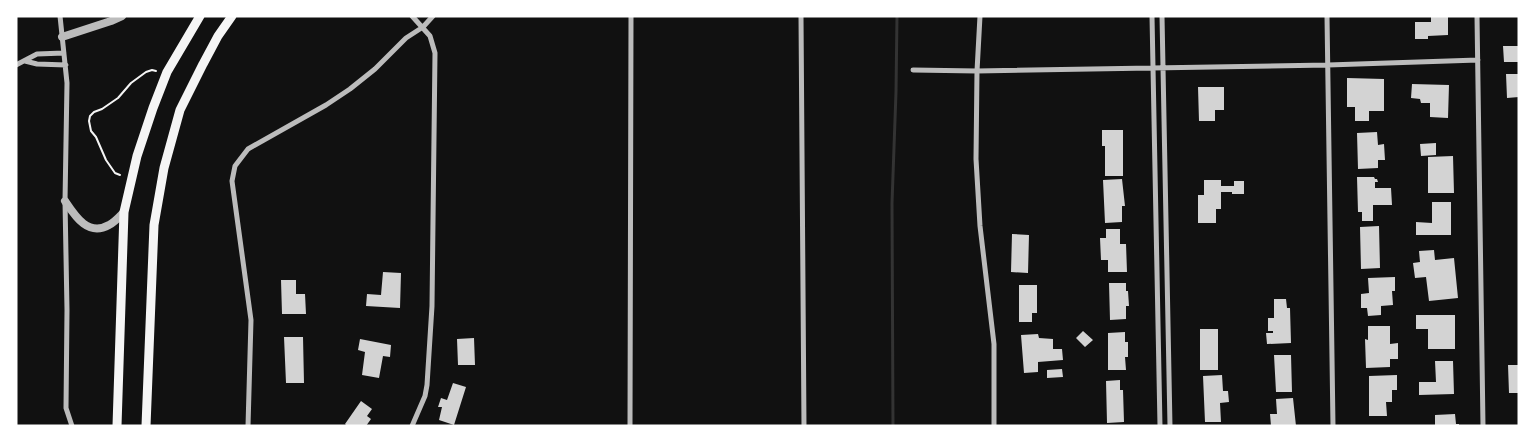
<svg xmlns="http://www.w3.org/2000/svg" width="1535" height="442" viewBox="0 0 1535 442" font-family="'Varela Round',sans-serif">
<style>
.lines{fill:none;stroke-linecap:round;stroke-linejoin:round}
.stream{stroke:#333;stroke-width:3}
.building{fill:#d3d3d3}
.path{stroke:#f5f5f5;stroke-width:2}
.minor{stroke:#bcbcbc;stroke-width:5}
.tertiary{stroke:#bcbcbc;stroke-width:8}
.secondary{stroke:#f5f5f5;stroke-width:9}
</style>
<rect width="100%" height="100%" fill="#111"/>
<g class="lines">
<path class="stream" d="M893,426L892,203L896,92L897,16"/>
</g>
<path class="building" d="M1431,16H1448V35L1428,36V39H1415V22H1431Z
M1503,46H1519V62H1504Z
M1506,74H1519V97L1507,98Z
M1347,78L1384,79V111H1369V121H1355V107H1347Z
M1412,84L1449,85L1448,118L1430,117V103H1421L1420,99L1411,98Z
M1198,87H1224V110H1215V121H1199Z
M1102,130H1123V176H1105V146H1102Z
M1377,132L1378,145L1384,144L1385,160H1378V168L1358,169L1357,133Z
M1436,143V155L1421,156L1420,144Z
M1453,156L1454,193H1428V157Z
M1357,177H1374L1375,179H1377L1378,182H1375V188H1391L1392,205H1373V221H1362V212H1358Z
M1122,179L1125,206H1122V222L1105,223L1103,180Z
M1204,180H1221V186H1234V181H1244V194H1232V192H1221V209H1216V223H1198V195H1204Z
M1432,202H1451V235H1416V222L1432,223Z
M1379,226L1380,268L1361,269L1360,227Z
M1106,229H1120V244H1126L1127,272H1108V260H1101L1100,238H1106Z
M1012,234L1029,235L1028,273L1011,272Z
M1434,250L1435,260L1454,258L1458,298L1429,301L1426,277L1415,278L1413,263L1420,262L1419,251Z
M383,272L401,273L400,308L366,306L367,294L381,295Z
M1395,277V291H1392L1393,305L1381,306V315L1368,316L1367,308H1361V294L1369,293L1368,278Z
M281,280H296V294H305L306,314H282Z
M1109,283H1126V291H1128L1129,306H1126V319L1110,320Z
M1019,285H1037V313H1032V322H1019Z
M1274,299H1286L1287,308H1290L1291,343L1267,344L1266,333H1273V331H1268V318H1274Z
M1416,315H1455V349H1428V329H1416Z
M1368,326H1390V344L1398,343V359H1390V367L1366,368L1365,339L1368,340Z
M1200,329H1218V370H1200Z
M1083,331L1093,340L1085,347L1076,338Z
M1125,332V342H1128V357H1125L1126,370H1108V333Z
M1038,334L1039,338L1053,339V349H1062L1063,360L1038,362V372L1024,373L1021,335Z
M284,337H303L304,383H286Z
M474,338L475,365H458L457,339Z
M360,339L391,345L390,357L383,356L379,378L362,375L365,352L358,350Z
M1274,355H1291L1292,392H1276Z
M1435,361H1453L1454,394L1419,395V382H1436Z
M1508,365H1519V393H1509Z
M1062,369L1063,377L1047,378V370Z
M1222,375L1223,391H1228L1229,402L1220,403L1221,422H1205L1203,376Z
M1397,375V390H1392V402H1386L1387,416H1369V376Z
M1120,380V390H1123L1124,422L1107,423L1106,381Z
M453,383L466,387L454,425L439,420L442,407H438L441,398L447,400Z
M1293,398L1296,426H1271L1270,414H1277L1276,399Z
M361,401L372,409L367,416L371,419L366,426H347L345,424Z
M1455,414L1456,424H1459V426H1435V415Z"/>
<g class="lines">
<path class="path" d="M120,175L115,173L106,160L96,137L91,131L89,121L90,116L94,112L102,109L118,98L131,83L146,72L152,70L156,71"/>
<path class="minor" d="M60,16L67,83L65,201L67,310L66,408L72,426
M801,16L804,426
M980,16L977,71L976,159L980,226L994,344V426
M1152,16L1160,426
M1162,16L1170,426
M1327,16L1333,426
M1477,16L1483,426
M25,61L37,64L66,65
M16,65L37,54L64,53
M913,70L977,71L1328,65L1478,60
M248,426L251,320L232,181L235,166L248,149L326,105L350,89L375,69L406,38L423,27L433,16
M412,426L425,396L427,385L432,306L435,53L430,36L412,16
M630,426L631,16"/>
<path class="tertiary" d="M62,37L111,21L122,16
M65,201C75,216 88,237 109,225C115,222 120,216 124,212"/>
<path class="secondary" d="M117,426L124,212L137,156L153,108L167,72L200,16
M146,426L154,225L164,168L180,110L203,64L218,36L232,16"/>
</g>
<rect width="1535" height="442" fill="none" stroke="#ffffff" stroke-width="35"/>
</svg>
